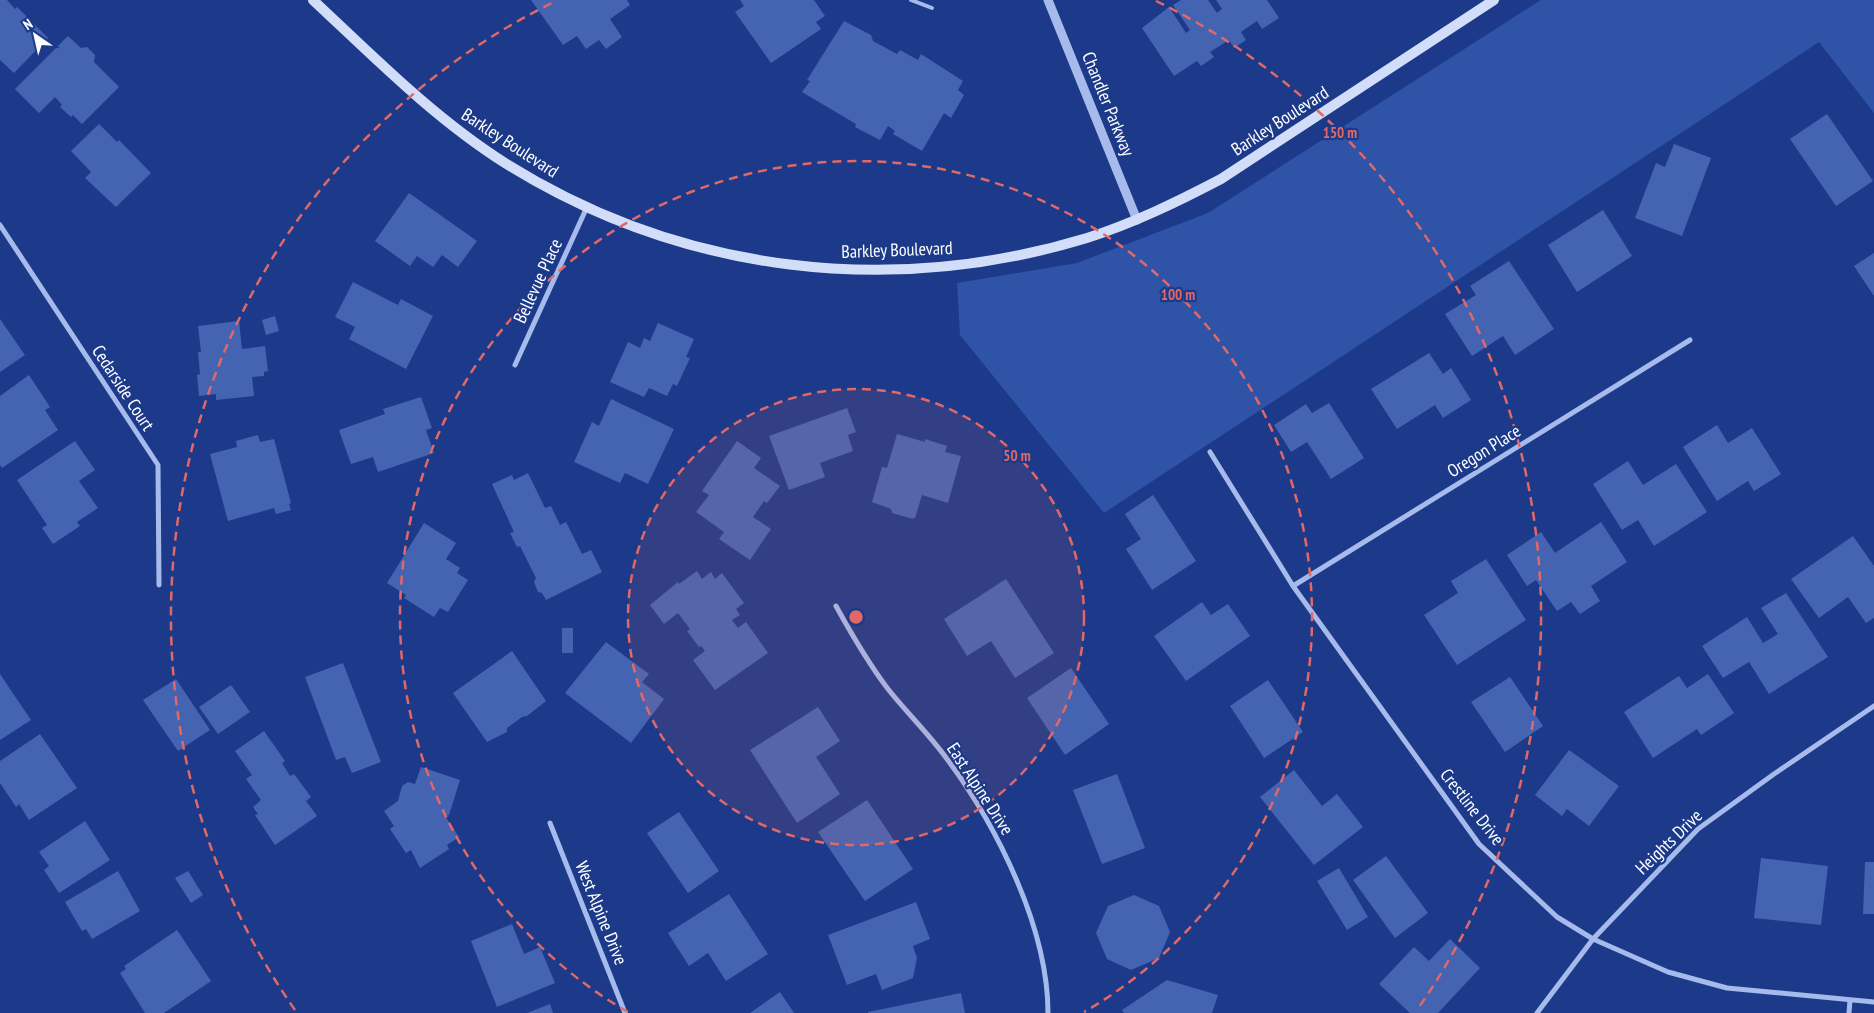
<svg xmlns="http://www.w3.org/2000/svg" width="1874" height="1013" viewBox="0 0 1874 1013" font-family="'PT Sans Narrow',sans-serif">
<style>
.green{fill:#2f53a7}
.building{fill:#4464b2}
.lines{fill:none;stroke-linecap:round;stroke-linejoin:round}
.service{stroke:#a6bbec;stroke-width:4}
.minor{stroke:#a6bbec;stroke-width:5}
.tertiary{stroke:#a6bbec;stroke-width:9}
.secondary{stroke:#d2ddf9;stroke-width:10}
.ring{fill:none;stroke:#e26868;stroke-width:2.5;stroke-dasharray:9 6}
.labels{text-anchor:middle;stroke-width:4.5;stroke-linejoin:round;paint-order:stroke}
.street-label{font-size:18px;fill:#fff;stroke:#1c3a89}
.centre{fill:#e26868;stroke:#1c3a89;stroke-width:2.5}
.ring-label{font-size:15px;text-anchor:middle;font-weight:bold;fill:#e26868;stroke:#1c3a89;stroke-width:4.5;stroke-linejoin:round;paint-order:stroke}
</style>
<rect width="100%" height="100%" fill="#1c3a89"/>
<path class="green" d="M1541,0H1874V113L1819,42L1104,513L960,335L957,283L1077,263L1208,213Z"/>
<path class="building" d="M0,0H7L15,9L17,7L48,38L14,73L0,60Z
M531,0H627L630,5L610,19L622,37L606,49L599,40L586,49L577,36L563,45Z
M740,0H814L825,16L816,22L821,29L771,63L735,12L744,6Z
M1181,0H1208L1217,13L1222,9L1216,0H1267L1279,18L1262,29L1257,21L1241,32L1246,40L1234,48L1229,40L1210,52L1214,57L1201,66L1197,61L1174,76L1142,28L1169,7L1186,33L1190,30L1173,5Z
M844,21L871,35L873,41L897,54L900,50L918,60L921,54L963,81L958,90L964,95L951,118L944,113L922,151L893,134L895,131L888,126L880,140L855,127L856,124L802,92L810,81L807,80Z
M68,36L81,48L87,47L95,55L94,62L119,87L82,124L73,115L71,117L60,107L62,105L55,97L39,113L15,89Z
M1827,114L1873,181L1836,206L1790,139Z
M99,124L117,142L119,140L151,173L116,207L85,178L91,172L71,151Z
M1674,144L1711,158L1682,236L1635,218L1656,163L1665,167Z
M409,193L477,241L458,267L442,255L433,267L417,256L410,266L375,241Z
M1603,210L1632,256L1577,292L1548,245Z
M1874,253V296L1854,266Z
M1509,261L1554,329L1515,355L1503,336L1472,356L1445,314L1476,295L1470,286Z
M353,282L398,305L401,299L433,316L406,369L349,339L355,327L335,317Z
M275,316L279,331L266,335L262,320Z
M0,319L25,355L0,372Z
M239,321L242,349L265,346L268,371L264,372V376L252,377L254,396L216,400V394L199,396L197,375L200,374L198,352H201L198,326Z
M658,323L694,339L686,357L690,358L677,386L673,384L667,396L649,388L644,397L610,382L628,342L640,348L644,338L650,341Z
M1429,353L1443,374L1451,368L1471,400L1443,418L1435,405L1397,429L1371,389Z
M29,375L50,407L45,410L58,430L2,468L0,465V396Z
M421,397L432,428L426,430L434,453L378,472L373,457L351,464L339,430L385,414L383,409Z
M611,399L674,429L648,484L625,473L620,483L574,462L592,422L599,426Z
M1329,403L1364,458L1331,479L1307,442L1291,452L1274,425L1306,404L1312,413Z
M847,408L856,432L848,435L853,451L820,463L825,477L789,490L769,436Z
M1717,425L1728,443L1752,428L1781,474L1754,491L1748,481L1717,501L1683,447Z
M897,434L925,442V439L947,446L945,452L961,456L948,503L922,495L915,518H913V519L892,513L891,509L872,502L882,467L887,468Z
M258,435L260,442L274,439L291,503L289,504L291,510L276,514L274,508L228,521L210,454L237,447L236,441Z
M75,441L95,470L79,481L98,508L77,522L80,526L53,544L42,528L47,525L17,480Z
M737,441L761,458L754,468L780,486L767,503L764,501L753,517L771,529L750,560L719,539L724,532L696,512L709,495L702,491Z
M1628,461L1643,485L1676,464L1707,512L1654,546L1638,520L1622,530L1593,484Z
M528,473L545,508L551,506L560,525L566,522L582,554L591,550L602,572L546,600L542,593L538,592L534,582L536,578L520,546L517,547L510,533L514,532L492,484L512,475L514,480Z
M1153,495L1196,561L1152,590L1126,549L1141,539L1125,514Z
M1601,522L1627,562L1591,586L1600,601L1580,614L1571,602L1557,611L1536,580L1527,586L1507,555L1541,532L1555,553Z
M424,523L456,543L446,559L460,568L457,573L468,580L448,612L440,608L434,617L404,598L406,595L387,583Z
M1853,536L1874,566V618L1866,623L1848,597L1819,618L1791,579Z
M1486,559L1526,620L1457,665L1424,615L1458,593L1451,581Z
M697,571L702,579L711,572L715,579L722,573L744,603L736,609L740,615L732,620L738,628L746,622L768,653L715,690L693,660L705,651L701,646L699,647L687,631L690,629L678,613L664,624L650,605L678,582L679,584Z
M1006,579L1054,653L1015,678L991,641L967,656L944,619Z
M1786,593L1828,657L1769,694L1749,662L1723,678L1702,646L1747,617L1763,643L1778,634L1761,608Z
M1202,602L1211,615L1228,604L1250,636L1186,681L1154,636Z
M562,628H573V653H562Z
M606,642L649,674L642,682L664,699L631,743L565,693Z
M512,651L546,701L527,716L522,717L507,728V732L487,742L453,693Z
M343,663L381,762L352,773L345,757L336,760L305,677Z
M1071,668L1109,724L1065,755L1027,698Z
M0,674L31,720L0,740Z
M1708,674L1734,713L1701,735L1697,729L1653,758L1624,712L1679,676L1687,688Z
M1510,677L1543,726L1505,752L1471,702Z
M176,679L210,730L178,751L143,700Z
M1268,680L1303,732L1264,758L1230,706Z
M231,685L250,712L218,734L199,707Z
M818,707L840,741L816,757L840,794L797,823L750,750Z
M264,731L285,761L282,763L290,776L294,774L311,797L306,801L317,816L275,845L255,815L258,814L253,807L261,800L246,779L252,775L235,751Z
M40,734L77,788L29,820L19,804L16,807L0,783V761Z
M1569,750L1619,786L1589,826L1567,809L1562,816L1535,795Z
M421,767L460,780L449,815L445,816L459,837L447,845L449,849L420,868L411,850L406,853L390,829L394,826L384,811L398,801L402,786L408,782L415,784Z
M1294,770L1322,806L1337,794L1363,827L1314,865L1260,797Z
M1117,774L1145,848L1102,864L1073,790Z
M867,800L913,869L865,901L818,832Z
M679,812L719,871L688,893L647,833Z
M85,821L110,860L59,893L44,870L49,866L39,852Z
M1386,856L1428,913L1395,938L1353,880Z
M1761,858L1828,866L1821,925L1754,918Z
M1865,862H1874V914H1863Z
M1339,868L1368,917L1347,930L1317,881Z
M118,871L140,911L92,939L86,929L82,931L65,902Z
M188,871L203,895L191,903L175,878Z
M729,894L768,954L726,981L708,953L689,966L668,933Z
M1134,895L1159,906L1170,932L1159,958L1131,970L1107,959L1096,933L1108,906Z
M916,902L930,939L913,946L917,958L913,978L882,990L876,974L847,985L828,935Z
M512,924L524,954L540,947L555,983L497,1007L471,941Z
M177,930L211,981L164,1013H145L120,973L126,969L124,966Z
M1450,939L1480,968L1438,1013H1410L1379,984L1414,947L1429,961Z
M1167,980L1218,995L1212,1013H1124L1122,1010Z
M780,992L794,1013H750Z
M961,993L965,1013H868V1012Z
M550,1004L553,1013H527Z"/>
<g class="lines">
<path class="service" d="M911,0L932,8"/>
<path class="minor" d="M0,225L158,465L159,585
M515,365L587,207
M1210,452L1293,586L1479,844L1557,917L1593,939L1668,972L1727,988L1874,1002
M1293,586L1690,340
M836,606C852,635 868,663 888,689C907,713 929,734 947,759C997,826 1048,928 1048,1013
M550,823L625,1013
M1537,1013L1593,939L1698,829L1774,774L1874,706
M1849,1013L1850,1000"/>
<path class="tertiary" d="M1048,0L1137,220"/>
<path class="secondary" d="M313,0C374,57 434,118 505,163C681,273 889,298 1087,238C1134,223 1177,202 1221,179L1494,0"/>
</g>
<circle cx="856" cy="617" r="228" fill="#e26868" fill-opacity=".12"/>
<g class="ring">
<circle cx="856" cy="617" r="228"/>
<path d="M628 1012A456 456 0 1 1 1084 1012"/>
<path d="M295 1010A685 685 0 0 1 556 1M1156 1A685 685 0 0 1 1417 1010"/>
</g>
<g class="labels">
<g class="street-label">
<text transform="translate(1108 104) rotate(68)" y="6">Chandler Parkway</text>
<text transform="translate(1280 121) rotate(-33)" y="6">Barkley Boulevard</text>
<text transform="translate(510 143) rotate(33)" y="6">Barkley Boulevard</text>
<text transform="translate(897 250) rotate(-2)" y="6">Barkley Boulevard</text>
<text transform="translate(538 281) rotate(-65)" y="6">Bellevue Place</text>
<text transform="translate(123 388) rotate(57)" y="6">Cedarside Court</text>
<text transform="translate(1484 451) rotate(-32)" y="6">Oregon Place</text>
<text transform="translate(980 789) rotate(57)" y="6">East Alpine Drive</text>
<text transform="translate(1472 807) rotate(52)" y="6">Crestline Drive</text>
<text transform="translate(1669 842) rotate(-44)" y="6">Heights Drive</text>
<text transform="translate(601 913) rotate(68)" y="6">West Alpine Drive</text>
</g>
</g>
<circle cx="856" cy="617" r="8" class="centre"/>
<g class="ring-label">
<text x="1340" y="138">150 m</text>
<text x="1178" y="300">100 m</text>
<text x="1017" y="461">50 m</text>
</g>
<g transform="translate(35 35) rotate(326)" stroke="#1c3a89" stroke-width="4" paint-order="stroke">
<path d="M0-4L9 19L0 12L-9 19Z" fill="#ffffff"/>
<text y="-8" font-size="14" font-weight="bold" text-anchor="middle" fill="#ffffff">N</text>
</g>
</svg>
